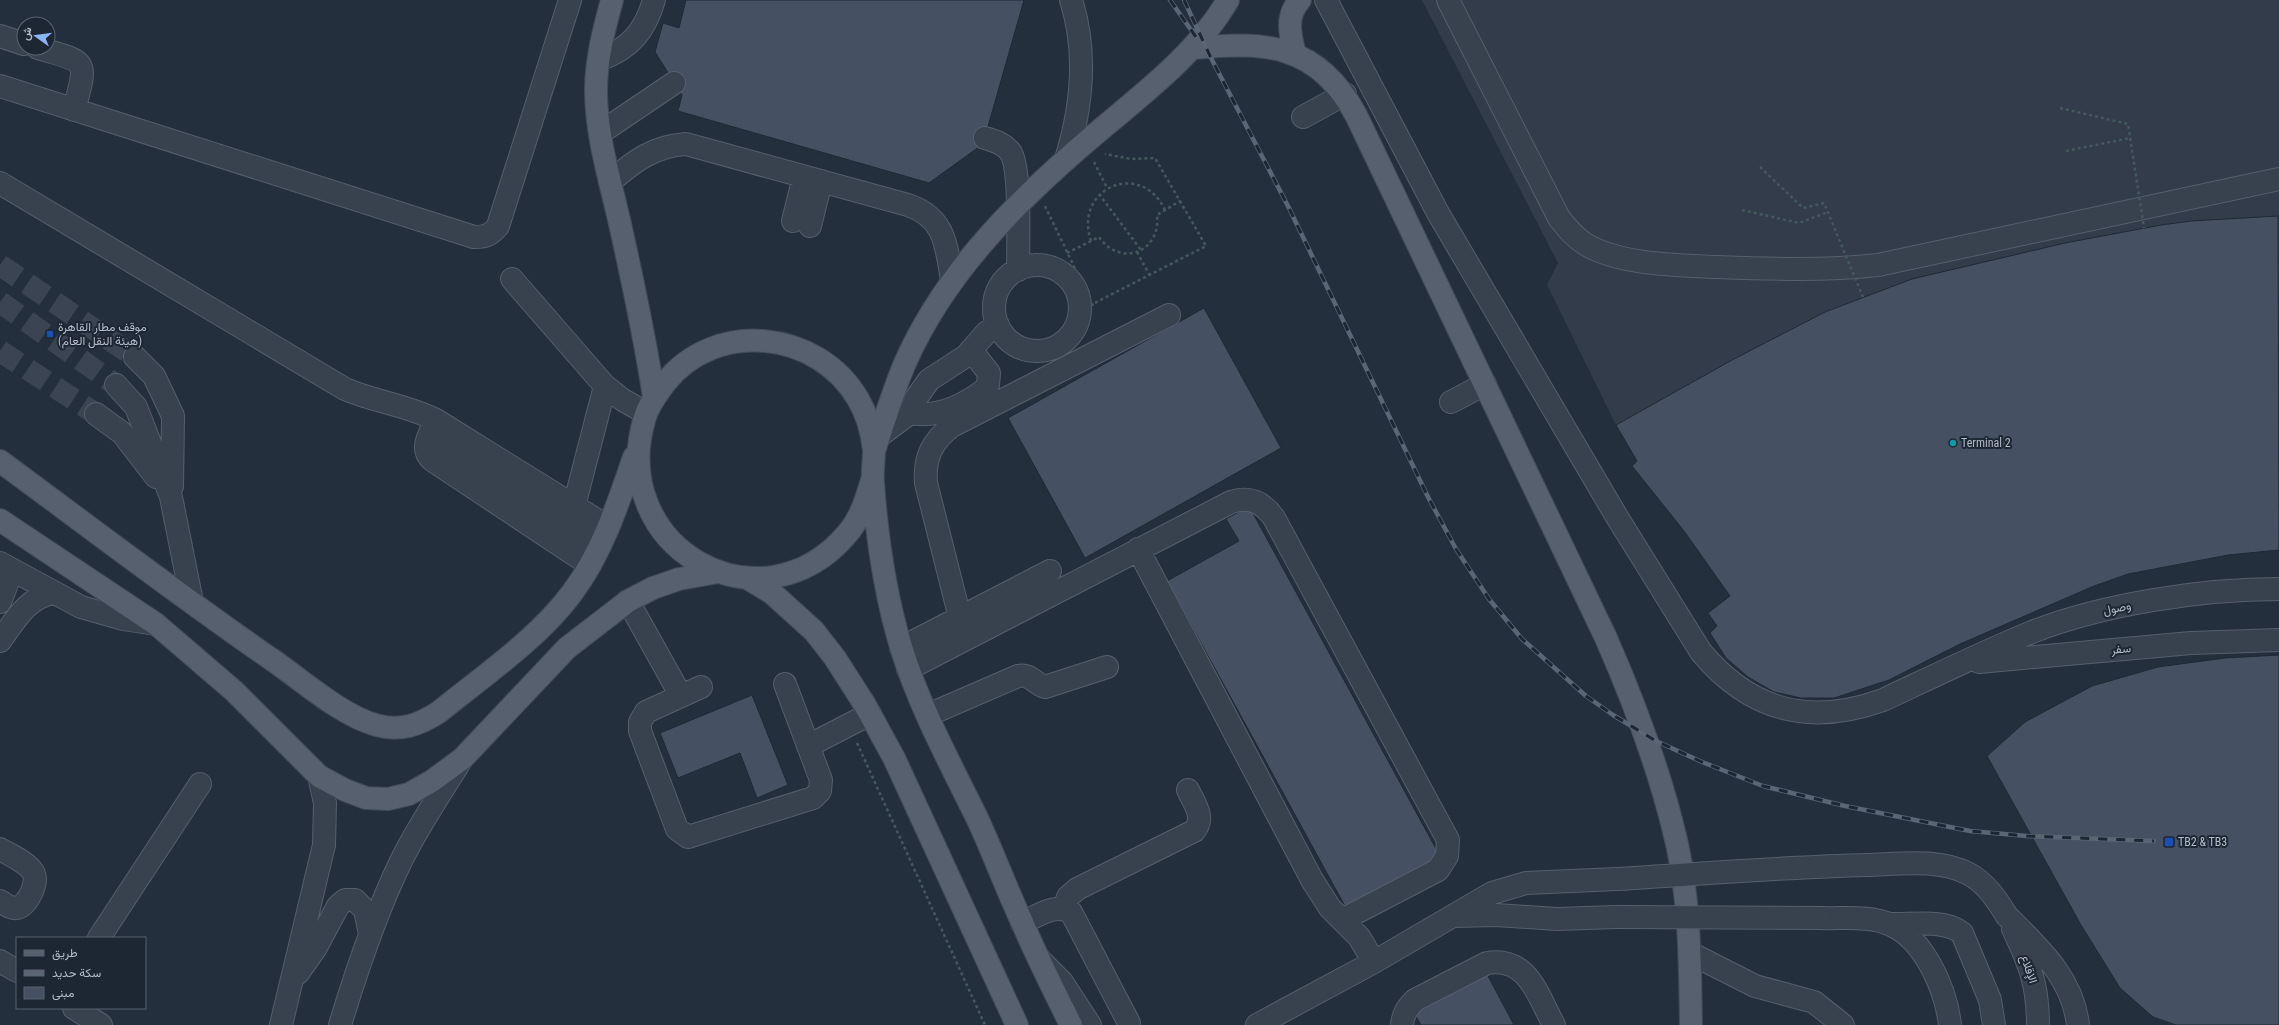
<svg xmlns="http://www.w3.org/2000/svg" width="2279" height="1025" viewBox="0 0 2279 1025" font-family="'Roboto Condensed',Vazirmatn,sans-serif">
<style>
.airport{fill:#323c4b}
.building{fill:#455162;stroke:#1f2835}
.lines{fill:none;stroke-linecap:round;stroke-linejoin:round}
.minor-tunnel{stroke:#3a4453;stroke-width:22;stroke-dasharray:22 11;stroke-linecap:butt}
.minor-casing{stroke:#565f6c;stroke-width:24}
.major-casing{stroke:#414a57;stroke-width:24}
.path{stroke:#44595c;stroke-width:2.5;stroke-dasharray:3 3;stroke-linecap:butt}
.minor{stroke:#38414e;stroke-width:22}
.major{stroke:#56606e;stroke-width:22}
.rail-casing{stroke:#5a6575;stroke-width:4.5}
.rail{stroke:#1d2633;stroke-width:3;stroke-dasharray:9;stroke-linecap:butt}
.minor-bridge-casing{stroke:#565f6c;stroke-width:24;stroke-linecap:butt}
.path-bridge{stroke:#44595c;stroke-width:2.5;stroke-dasharray:3 3;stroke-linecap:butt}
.minor-bridge{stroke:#38414e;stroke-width:22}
.transit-dot{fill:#1a4fb4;stroke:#1d2633;stroke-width:1.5}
.culture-dot{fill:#0f9aa8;stroke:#1d2633;stroke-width:1.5}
.labels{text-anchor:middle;stroke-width:4;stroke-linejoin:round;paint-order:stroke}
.poi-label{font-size:12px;fill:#b4bcc9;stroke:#1d2633;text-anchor:start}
.street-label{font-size:12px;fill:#b4bcc9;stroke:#1d2633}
</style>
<rect width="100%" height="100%" fill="#242f3e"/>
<path class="airport" d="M1422,0H2279V550L2228,555L2128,574L2094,586L1960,644L1889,680L1834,698H1801L1774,692L1748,677L1726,658L1710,633L1717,626L1708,613L1730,596L1684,531L1632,466L1637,461L1616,425L1547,285L1558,263Z"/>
<path class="building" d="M686,0H1024L983,144L929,183L678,111L682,95L655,52L663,23L679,28Z
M2278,216L2279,550L2228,555L2128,574L2094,586L1960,644L1889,680L1834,698H1801L1774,692L1748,677L1726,658L1710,633L1717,626L1708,613L1730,596L1684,531L1632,466L1637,461L1616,425L1732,360L1825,312L1912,279L2065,243L2161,225L2191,221Z
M1204,308L1281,448L1085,558L1008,418Z
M1249,506L1440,856L1346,908L1167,581L1239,541L1226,519Z
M2279,655V1025H2176L2153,1017L2120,988L2081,925L1987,756L2025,722L2092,686L2158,667L2225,658Z
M752,695L788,785L757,798L740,753L678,778L660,733Z
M1487,974L1514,1025H1421L1414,1013Z"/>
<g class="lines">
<path class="minor-tunnel" d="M0,265L135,357
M0,302L116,385
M0,351L96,414"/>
<defs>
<path id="minor" d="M1326,0L1438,213L1617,517L1701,652C1751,712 1811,726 1883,700C1932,677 1981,653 2032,632C2103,604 2203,589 2279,589
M1448,0L1559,218C1567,228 1574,237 1585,244C1620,265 1677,265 1718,267C1771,269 1825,271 1878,265L2279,179
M0,36L24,44
M38,48C88,63 88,58 74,110
M599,60C630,49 645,31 654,0
M0,86L474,237C486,237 491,235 498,226L570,0
M1303,117L1345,94
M600,133L674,83
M985,138C995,141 1005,144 1011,153C1021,170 1018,246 1018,270
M1066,159C1082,107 1088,53 1071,0
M610,182C634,161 654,146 686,144L908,205C946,218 946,246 952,280
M0,183L345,389C375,402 407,405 436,420L608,527
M793,221L804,177
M810,226L821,181
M994 308a43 43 0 1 1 86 0a43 43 0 1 1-86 0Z
M512,279L605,386L623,400L646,413
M135,357L154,376L173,416L172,486
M116,385L136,407L171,497L192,602
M1451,402L1485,384
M910,413C937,418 963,406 984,390L988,385L989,373L971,350
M96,414L122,433L156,477
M436,420C430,434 419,448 432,460L590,565
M879,436L910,413L917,397L929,380L966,356L986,333L998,325
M428,438L599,546
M574,506L605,386
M1138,549L1312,880L1330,908L1359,937L1374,962
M0,563L81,607L123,619L156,624
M628,601L681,696
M0,602L7,584L6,567
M960,618L926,483C924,458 932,441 952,426L1169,315
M0,641C15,621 26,599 52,593
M901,648L1050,571
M1979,662L2191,643L2279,640
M908,669L1231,502C1249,496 1263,502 1274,518L1448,840L1447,856L1438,870L1342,920
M701,687L646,712L640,722V731L677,829L688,837L813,798L820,791L821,780L785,684
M928,715L1018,676C1030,673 1035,684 1045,687L1107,667
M808,746L870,714
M0,849C10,855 27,862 33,872C39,882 28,905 17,908C11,909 5,904 0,901
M1064,908L1068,897L1077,889L1194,831C1206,818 1194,803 1188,790
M1454,916L1496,915L1557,919L1616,917
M2007,916C2039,948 2073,978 2078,1025
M1821,918C1842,919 1871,915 1891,925C1925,940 1946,990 1950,1025
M1022,923C1038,916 1054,903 1071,912L1129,1023
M1891,924C1912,925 1945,919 1962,933L1990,1000L1994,1025
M2013,929C2030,965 2038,985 2038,1025
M99,938L200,784
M1690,953L1755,986L1814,1002L1843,1025
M1040,960L1062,982L1090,1025
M0,961L17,971
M298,973L315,949L338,906L345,900H355L365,910L370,934
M74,1008L101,1025
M281,1025L324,845L325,803L319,776
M340,1025C357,969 376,912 402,859C419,825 441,793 461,760
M1257,1025L1374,962L1492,893L1526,883L1617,879
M1402,1025C1403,1014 1407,1008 1415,1000L1487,963C1528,956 1538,996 1554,1025"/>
<path id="major" d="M612,0C604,29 596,60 596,90C596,135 610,180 620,224C633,282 645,339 654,397
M1194,48C1266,41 1318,44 1356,115L1606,638C1635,704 1661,774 1677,844C1690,903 1690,965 1691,1025
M1295,54C1290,35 1285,16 1300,0
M875,448C885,419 893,391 905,363C943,277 1009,209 1079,148C1129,104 1194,59 1228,0
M0,461C91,528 181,597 274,661C304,682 341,715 376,725C400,732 419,725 439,712C483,676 538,639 572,593C602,553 618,504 634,457
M872,480C866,499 861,518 847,534C761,635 605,548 645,417C649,404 657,394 665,383C715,319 818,330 858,399C867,414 872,433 874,450C874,461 872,472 873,483C877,538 885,594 901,647C919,706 950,763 977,818C993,852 1006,888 1022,922C1037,957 1054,991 1071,1025
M0,520L156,624L234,691L319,776L345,790L366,798L388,799L409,794L432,781L462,759L567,648L628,601L653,588L679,579L718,572
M747,578L772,593L814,631L835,658L865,705L894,758L1017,1025"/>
</defs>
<use href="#minor" class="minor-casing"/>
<use href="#major" class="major-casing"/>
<path class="path" d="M2066,151L2130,138
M1094,162L1107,188
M1099,194L1141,250
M1045,206L1093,306
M1742,210L1799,223L1828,212
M1091,241C1073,188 1141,159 1165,210
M1137,252L1150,276
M1067,253L1099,237C1121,268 1161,252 1157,215L1180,201
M1079,311L1206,246L1155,158L1131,159L1105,154
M857,743L985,1025"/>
<use href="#minor" class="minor"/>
<use href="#major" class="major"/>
<defs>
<path id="rail" d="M1170,0L1196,37
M1184,0L1211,58L1289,208L1428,497L1456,549L1489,599L1522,639L1586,696L1613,715L1656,741L1702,762L1763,786L1845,806L1970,831L2027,836L2154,841"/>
</defs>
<use href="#rail" class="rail-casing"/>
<use href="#rail" class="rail"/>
<defs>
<path id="minor-bridge" d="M1617,879C1700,874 1783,867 1867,865C1899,864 1939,858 1969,874C1986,883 1997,900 2007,916
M1616,917L1821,918"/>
</defs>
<use href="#minor-bridge" class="minor-bridge-casing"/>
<path class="path-bridge" d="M2060,108L2128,124L2144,228
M1760,167L1803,208L1824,203L1863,297"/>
<use href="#minor-bridge" class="minor-bridge"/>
</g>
<g class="transit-dot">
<rect x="46" y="330" width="8" height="8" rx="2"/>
<rect x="2164" y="837" width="10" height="10" rx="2"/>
</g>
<circle class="culture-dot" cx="1953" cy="443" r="4"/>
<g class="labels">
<g class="poi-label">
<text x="58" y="331">موقف مطار القاهرة<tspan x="58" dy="14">(هيئة النقل العام)</tspan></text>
<text x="1961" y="447">Terminal 2</text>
<text x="2178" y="846">TB2 &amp; TB3</text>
</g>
<g class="street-label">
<text transform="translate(2117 608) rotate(-12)" y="4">وصول</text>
<text transform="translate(2121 649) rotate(-6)" y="4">سفر</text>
<text transform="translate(2029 969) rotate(71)" y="4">الإقلاع</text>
</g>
</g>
<rect x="16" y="937" width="130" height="72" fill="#1d2633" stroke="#59626f"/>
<rect x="24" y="950" width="20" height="6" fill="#56606e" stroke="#59626f"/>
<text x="52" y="957" font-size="12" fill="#b4bcc9">طريق</text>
<rect x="24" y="970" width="20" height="6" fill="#5a6575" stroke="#59626f"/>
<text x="52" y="977" font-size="12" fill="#b4bcc9">سكة حديد</text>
<rect x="24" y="987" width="20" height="12" fill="#455162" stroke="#59626f"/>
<text x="52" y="997" font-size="12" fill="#b4bcc9">مبنى</text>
<g transform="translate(36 36) rotate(284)"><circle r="19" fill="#1d2633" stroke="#59626f"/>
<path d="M0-3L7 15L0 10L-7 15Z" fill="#8ab4f8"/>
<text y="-6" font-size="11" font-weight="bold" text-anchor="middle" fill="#b4bcc9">ش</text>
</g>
</svg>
